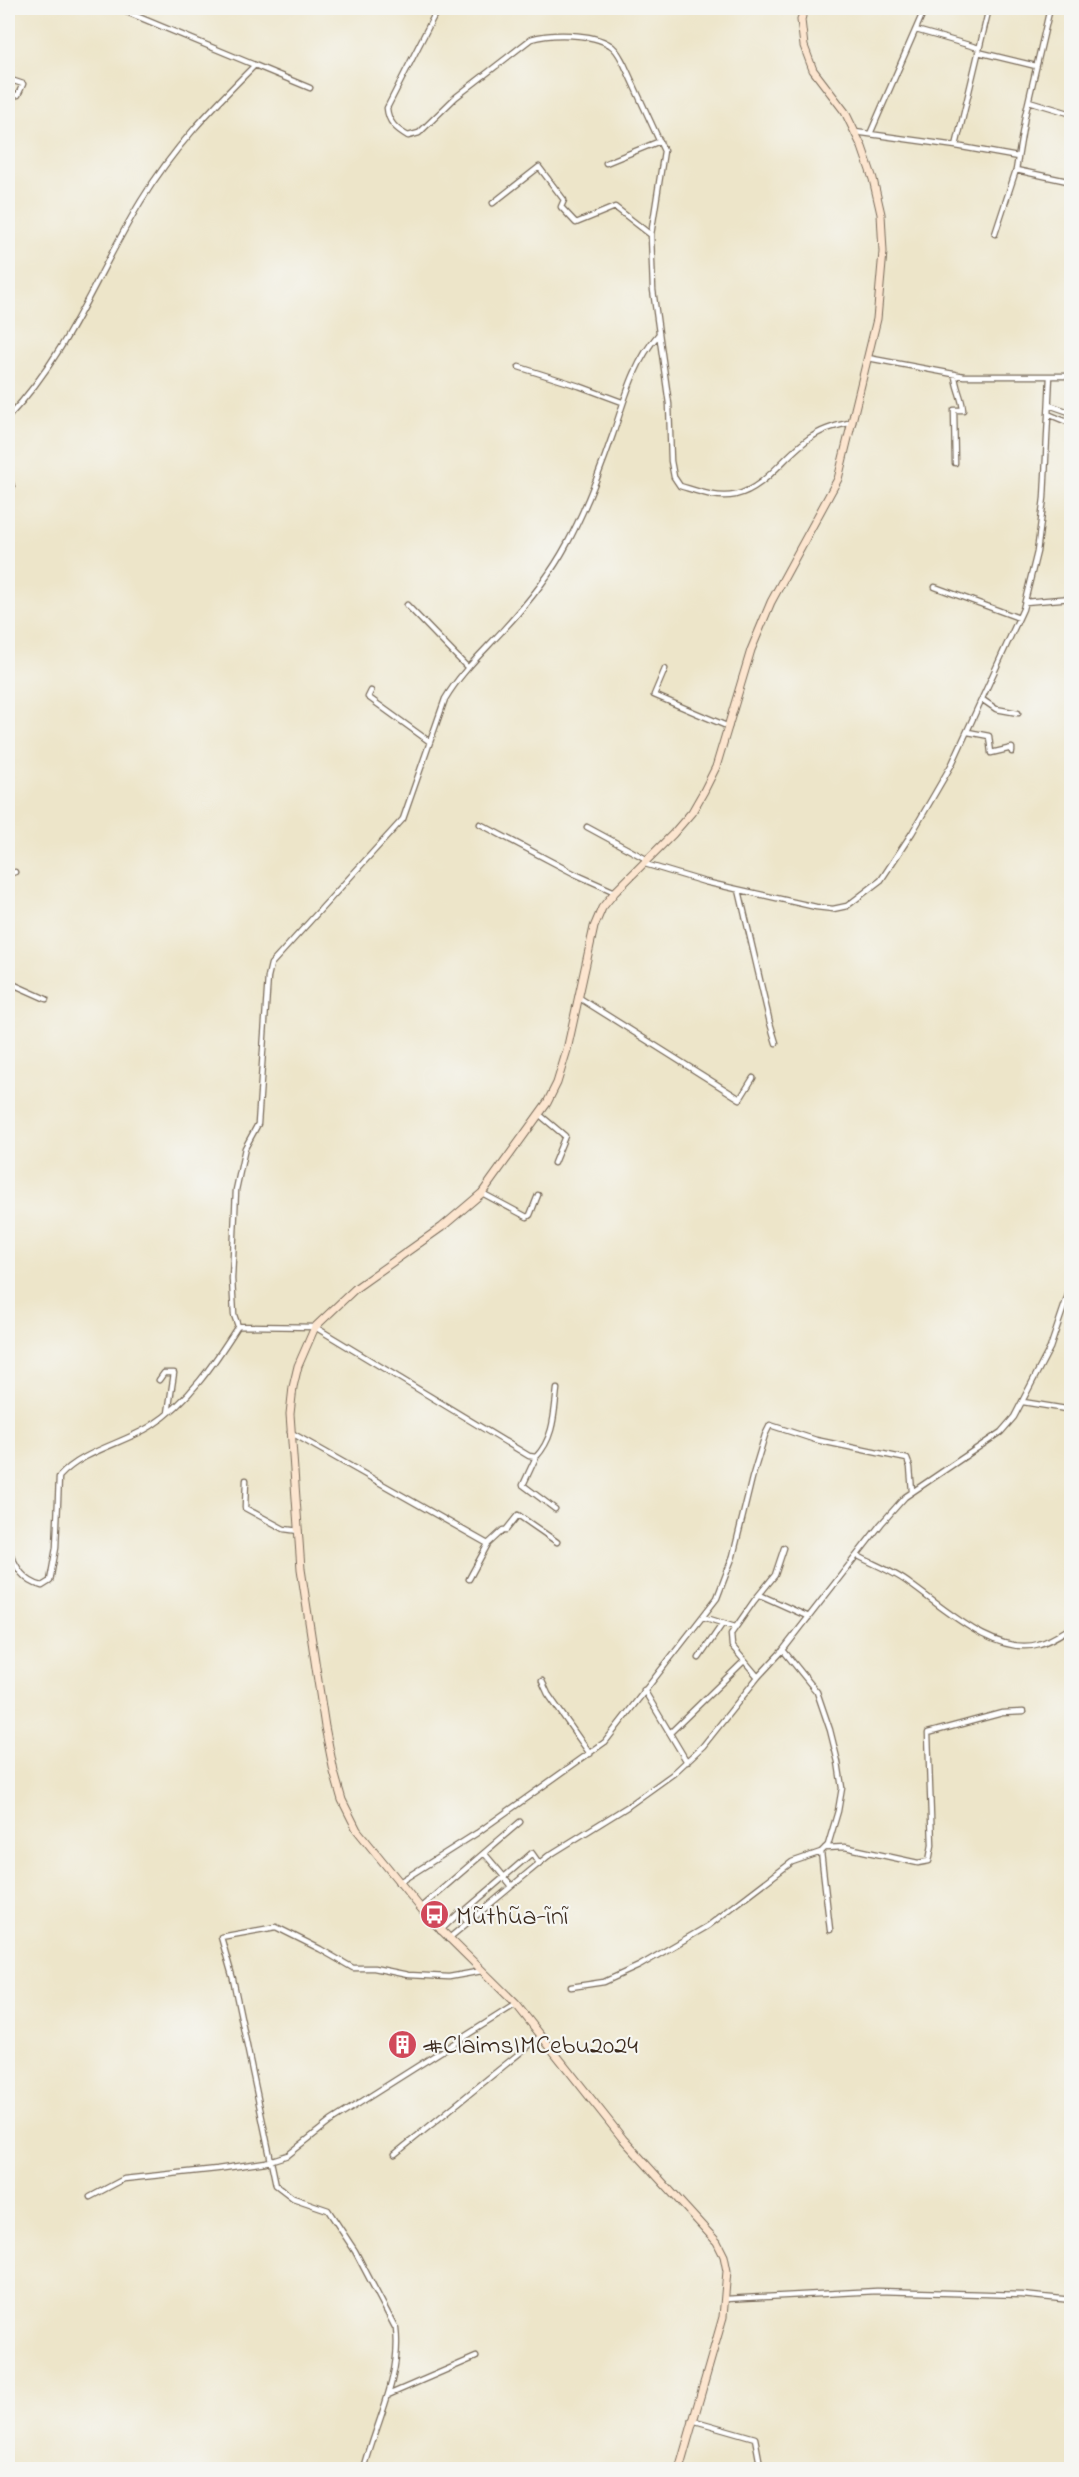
<svg xmlns="http://www.w3.org/2000/svg" width="1079" height="2477" viewBox="0 0 1079 2477" font-family="'Indie Flower',sans-serif">
<style>
.lines{fill:none;stroke-linecap:round;stroke-linejoin:round}
.street-casing{stroke:#796b5a;stroke-width:7}
.secondary-casing{stroke:#796b5a;stroke-width:9}
.street{stroke:#fff;stroke-width:4.5}
.secondary{stroke:#fce5cf;stroke-width:7}
.labels{text-anchor:middle;stroke-width:4.5;stroke-linejoin:round;paint-order:stroke}
.poi-label{font-size:26px;fill:#3b2a1e;stroke:#f6f6f2;text-anchor:start}
</style>
<rect width="100%" height="100%" fill="#f6f6f2"/>
<filter id="ink" filterUnits="userSpaceOnUse"><feTurbulence type="fractalNoise" baseFrequency=".0167" numOctaves="2"/><feDisplacementMap in="SourceGraphic" scale="12" xChannelSelector="R" yChannelSelector="G"/><feConvolveMatrix kernelMatrix="1 2 1 2 8 2 1 2 1" color-interpolation-filters="sRGB"/></filter>
<filter id="wash" filterUnits="userSpaceOnUse"><feTurbulence type="fractalNoise" baseFrequency=".008" numOctaves="4" result="noise"/><feDisplacementMap in="SourceGraphic" scale="24" xChannelSelector="R" yChannelSelector="G"/><feGaussianBlur stdDeviation="1.35" result="paint"/><feColorMatrix in="noise" values="0 0 0 0 0 0 0 0 0 0 0 0 0 0 0 0 0 1.4 0 .05"/><feComposite in="paint" operator="in"/></filter>
<g filter="url(#wash)">
<rect width="100%" height="100%" fill="#ede5c9"/>
</g>
<g filter="url(#ink)">
<g class="lines">
<defs>
<path id="street" d="M117,8L310,88
M438,8L387,108C388,122 396,129 408,136L419,133L456,97L531,39C551,33 592,33 610,45C617,49 620,57 624,64L664,151L651,235L653,290L669,404L671,461L674,477L680,486C697,491 717,499 735,495C767,488 786,452 813,436C825,428 839,425 853,422
M989,8L956,146L1018,157
M916,30L979,48
M978,52L1036,66
M8,79L23,84L18,95L8,96
M1029,101L1072,114
M855,132L956,146
M870,134L925,8
M606,163L660,141
M1016,170L1072,182
M493,203L539,167L564,200L561,207L576,223L615,207L651,235
M995,234L1016,170L1025,116L1050,8
M868,358L964,376H1072
M519,367L579,386L622,402
M955,374C955,387 962,396 963,410H954L955,463
M1049,405L1072,413
M1048,414L1072,424
M8,417C69,353 96,275 141,201C174,147 211,109 255,65
M8,474L12,487
M935,587L1019,618
M1025,602L1072,598
M407,605L467,667
M665,669L654,695L729,727
M371,691L368,697L430,742
M983,700L996,709L1018,713
M968,732L989,736L991,753L1012,748V752
M480,824L575,874L615,892
M587,827L648,860
M645,864L705,882L816,907L833,909L847,906L881,880L912,833L952,764L1023,609L1037,552L1044,498L1050,376
M8,874L15,872
M739,890L770,1023L776,1043
M8,982L46,999
M578,997L740,1099L753,1078
M540,1115L565,1136L554,1163
M482,1193L527,1217L530,1215L538,1195
M238,1326L234,1315L232,1279L236,1190L245,1148L258,1124L268,977L271,964L403,819L445,699C461,672 483,652 504,629C527,604 551,574 567,544C584,512 601,469 613,434C625,399 633,364 658,335
M159,1380L164,1373H174L168,1413
M1023,1402L1072,1410
M290,1432L488,1544
M536,1457L523,1485L555,1509
M246,1480L245,1508L284,1529L299,1531
M8,1549C16,1566 22,1581 42,1586L50,1581L56,1548L59,1477C82,1451 122,1444 151,1426C189,1402 215,1362 238,1326L315,1327L529,1456L536,1457C554,1438 554,1414 557,1389
M858,1556C875,1565 895,1572 910,1584C943,1607 995,1657 1039,1644C1051,1641 1062,1633 1072,1627
M469,1579L488,1544L503,1530H506L518,1515L557,1542
M760,1595L809,1617
M703,1617L735,1627
M699,1658L723,1623
M758,1677L732,1646L731,1634L754,1601L775,1575L784,1548
M542,1681L548,1694L590,1754
M644,1690L687,1762
M670,1733L744,1661
M825,1848L845,1847L918,1863L929,1861L932,1845L928,1733L1002,1713L1023,1712
M821,1852L830,1930
M484,1853L511,1885
M398,1883L477,1833L605,1742L717,1598L733,1556L752,1478L765,1435L770,1425L816,1440L907,1459L910,1467L912,1491
M420,1908L520,1822
M461,1914L532,1853L539,1863
M440,1931L460,1912L468,1922
M448,1939L548,1856L627,1807L673,1774L703,1746L758,1677L783,1650L881,1524L905,1497L1001,1432L1014,1417L1050,1348L1072,1283
M571,1987L604,1982L639,1966L708,1926L792,1862L821,1852L828,1845L838,1811L842,1788L838,1762L830,1730L817,1692L783,1650
M395,2154L542,2035
M90,2197L124,2179L217,2169L266,2162L288,2155L331,2121L516,2004
M726,2299L877,2291L1022,2295L1072,2300
M388,2395L476,2357
M692,2420L755,2438L761,2470
M364,2470C375,2425 402,2376 396,2329L355,2251L328,2210L293,2198L276,2185L233,1979L221,1937L276,1927L320,1949L353,1968H374L408,1975L449,1977L482,1971"/>
<path id="secondary" d="M679,2470L723,2317L727,2271L724,2256L717,2242L623,2139L516,2004L428,1917L357,1830L342,1800L334,1772L325,1727L301,1569L290,1414L293,1387L298,1366L315,1327L356,1288L442,1227L482,1193L547,1103L557,1083L567,1050L594,927L602,908L615,892L673,834L692,812L704,791L716,767L751,650L771,602L838,479L877,319L883,252L881,214L873,179L862,147L845,112L813,70L804,46L801,20L804,8"/>
</defs>
<use href="#street" class="street-casing"/>
<use href="#secondary" class="secondary-casing"/>
<use href="#street" class="street"/>
<use href="#secondary" class="secondary"/>
</g>
</g>
<defs>
<symbol id="bus-disc" viewBox="-11 -11 22 22"><circle r="9.5" fill="#d1495b" stroke="#f6f6f2"/><path d="M-5-6H5V4H4V6H2V4H-2V6H-4V4H-5ZM-3.5-4V0h7V-4ZM-3.5 1.2v1.5H-2V1.2ZM2 1.2v1.5H3.5V1.2Z" fill="#fff"/></symbol>
<symbol id="building-disc" viewBox="-11 -11 22 22"><circle r="9.5" fill="#d1495b" stroke="#f6f6f2"/><path d="M-4-6H4V6H1V3H-1V6H-4ZM-2.5-4.3h1.7v1.8h-1.7ZM.8-4.3h1.7v1.8H.8ZM-2.5-1h1.7V.8h-1.7ZM.8-1h1.7V.8H.8Z" fill="#fff"/></symbol>
</defs>
<g fill-rule="evenodd">
<use href="#bus-disc" x="418" y="1898" width="33" height="33"/>
<use href="#building-disc" x="386" y="2028" width="33" height="33"/>
</g>
<g class="labels">
<g class="poi-label">
<text x="456" y="1924">Mũthũa-ĩnĩ</text>
<text x="423" y="2053">#ClaimsIMCebu2024</text>
</g>
</g>
<rect width="1079" height="2477" fill="none" stroke="#f6f6f2" stroke-width="30"/>
</svg>
